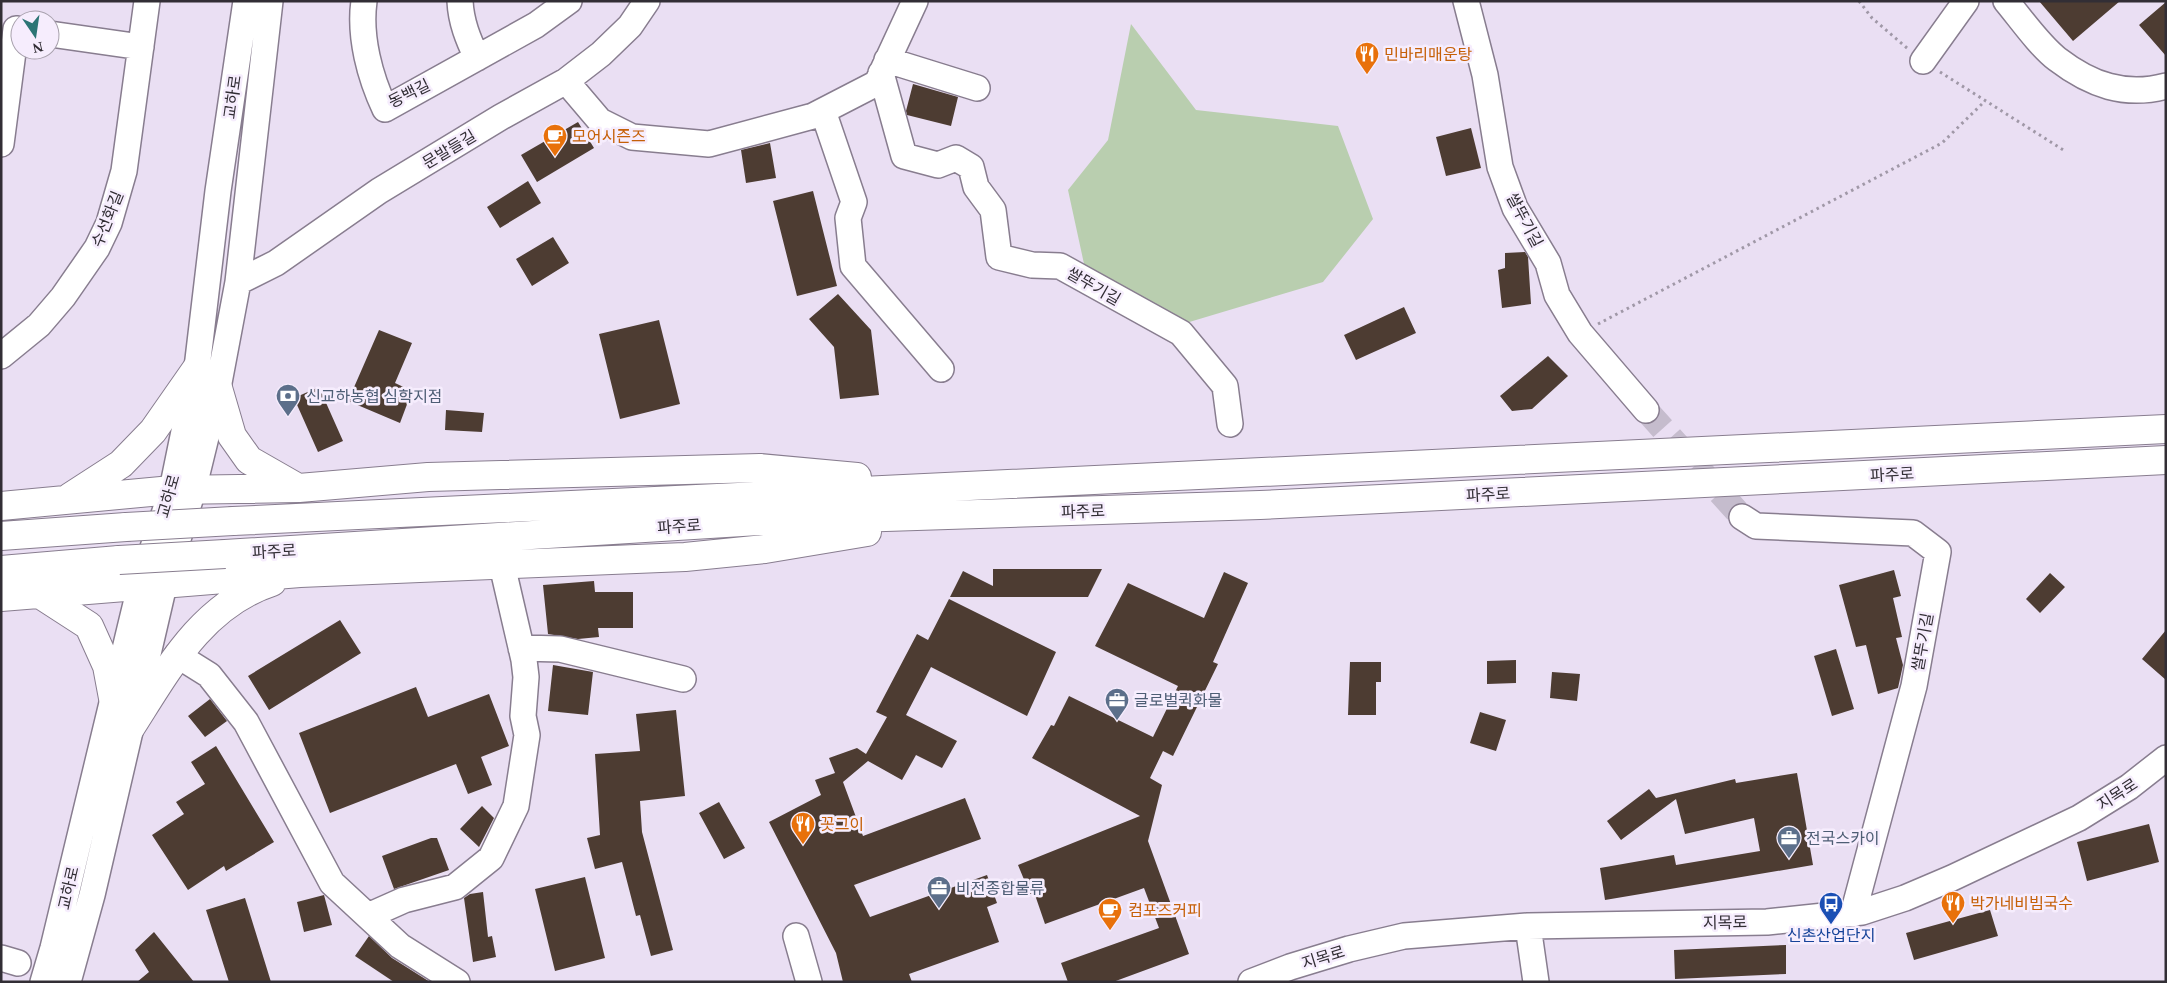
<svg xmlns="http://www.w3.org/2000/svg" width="2167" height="983" viewBox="0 0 2167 983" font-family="'Times New Roman','Noto Sans KR',serif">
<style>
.green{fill:#b9ceaf}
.building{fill:#4d3c32}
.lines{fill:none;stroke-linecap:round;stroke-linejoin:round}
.minor-tunnel{stroke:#c5bccd;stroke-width:25;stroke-dasharray:25 12;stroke-linecap:butt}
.minor-casing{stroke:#887d8f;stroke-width:28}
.major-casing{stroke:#887d8f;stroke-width:30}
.path{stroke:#a098a7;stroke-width:3;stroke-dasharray:2.5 4;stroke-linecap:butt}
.minor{stroke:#fff;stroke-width:25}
.major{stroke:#fff;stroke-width:28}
.major-bridge-casing{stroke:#887d8f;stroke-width:30;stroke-linecap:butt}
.major-bridge{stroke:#fff;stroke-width:28}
.labels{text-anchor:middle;stroke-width:5;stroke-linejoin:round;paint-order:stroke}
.food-label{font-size:16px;fill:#c56008;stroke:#f6edfd;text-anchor:start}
.street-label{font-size:16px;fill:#322e35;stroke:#f6edfd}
.service-label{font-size:16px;fill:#4e5e75;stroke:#f6edfd;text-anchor:start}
.transit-label{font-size:16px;fill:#164399;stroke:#f6edfd}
</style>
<rect width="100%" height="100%" fill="#eadff3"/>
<path class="green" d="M1131,24L1196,110L1338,126L1373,219L1323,282L1176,326L1086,273L1068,190L1108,140Z"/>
<path class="building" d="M2039,1H2120L2073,41Z
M2166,2V56L2139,25Z
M913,84L958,97L951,126L907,115L906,111Z
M578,122L594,148L537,182L521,155Z
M1471,128L1481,168L1446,176L1436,137Z
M770,143L776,178L746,183L741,150Z
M528,181L541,203L500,228L487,207Z
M813,191L837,286L797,296L773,201Z
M553,237L569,263L532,286L516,259Z
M1525,252L1528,257L1531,304L1502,308L1498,270L1505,268V253Z
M838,294L871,330L879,395L840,399L834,347L809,319Z
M1404,307L1416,333L1356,360L1344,335Z
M659,320L680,404L620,419L599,334Z
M379,330L412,343L395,383L412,391L400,423L348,401Z
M1548,356L1568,376L1532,409L1512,411L1500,396Z
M319,387L343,441L318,452L294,398Z
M446,410L484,413L482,432L445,430Z
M993,569H1102L1088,597H950L963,571L993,586Z
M1894,570L1901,596L1893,598L1902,637L1896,638L1903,665L1898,688L1878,694L1866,645L1856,647L1839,585Z
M1224,572L1248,583L1213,662L1218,664L1173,756L1163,751L1150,778L1162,785L1148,841L1189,954L1113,982H1068L1061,963L1159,928L1144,888L1045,924L1034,892L1030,894L1018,865L1140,816L1032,758L1051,725L1054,726L1069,696L1153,737L1178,686L1095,646L1128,583L1204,618Z
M2050,573L2065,587L2040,613L2026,599Z
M594,581L595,592H633V628H598L599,637L578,639L548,634L543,585Z
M949,599L1056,652L1027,716L931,667L906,715L957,741L942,768L916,755L902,780L868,761L843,782L863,836L965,798L981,839L854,885L870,917L987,875L997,903L987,907L999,942L909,974L912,982H843L836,953L769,822L821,795L815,780L835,773L829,758L857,748L866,754L887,717L876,712L917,634L928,640Z
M340,620L361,653L269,710L248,676Z
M2166,630V680L2142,659Z
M1836,649L1854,709L1832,716L1814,656Z
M1516,660V683L1487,684V661Z
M1350,662H1381V682H1376V715H1348Z
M553,665L593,672L588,715L548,711Z
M1552,672L1580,674L1577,701L1550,698Z
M416,687L428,717L489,694L509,746L481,757L492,785L468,794L456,764L330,813L299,733Z
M210,699L227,721L205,737L188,716Z
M676,710L685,796L640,801L642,832L673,950L651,956L640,915L636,916L622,862L595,869L587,838L600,835L595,754L640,751L636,714Z
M1480,712L1506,720L1496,751L1470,743Z
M216,746L274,842L226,871L224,866L188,890L152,835L184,814L176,802L205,784L191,762Z
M1797,773L1813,865L1605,900L1600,868L1674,855L1676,865L1760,851L1754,818L1685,834L1676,799L1621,840L1607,821L1649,789L1656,798L1735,779L1736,783Z
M719,802L745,848L724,859L699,813Z
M482,806L494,818L479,847L460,829Z
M2149,824L2159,862L2087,881L2077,842Z
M431,838H437L449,870L394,889L382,856Z
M585,877L605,958L555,971L535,889Z
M483,892L488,937L492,936L496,957L473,962L464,898L470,894Z
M324,895L332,925L304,932L297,902Z
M245,898L271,982H229L206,910Z
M1990,910L1998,936L1914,960L1906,933Z
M154,932L194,982H137L149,972L135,950Z
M369,936L392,958L430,982H394L355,956Z
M1786,945V974L1675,979L1674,950Z"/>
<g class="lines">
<path class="minor-tunnel" d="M1646,410L1742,517"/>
<defs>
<path id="minor" d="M364,1C359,37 370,77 385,109L536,25L569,1
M460,1C461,22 468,39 477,58
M1466,1L1485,75L1500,167L1515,208L1548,263L1557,295L1580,333L1646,410
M2006,1C2021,19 2039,45 2057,59C2091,85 2125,97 2166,86
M50,34L141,47
M887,60L977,88
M1923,61L1966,1
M881,73L904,156L938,165L956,158L971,167L976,187L993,210L999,257L1032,265L1060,266L1181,333L1225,386L1230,424
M566,81L600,121L632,137L709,144L813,116L877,83L915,1
M823,111L854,202L848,218L853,266L941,369
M1,144L16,29
M238,282L276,263L379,191L501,117L566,81L601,54L630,26L647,1
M1,356L39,325L63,297L97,248L109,223L124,171L147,1
M1742,517L1756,526L1913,533L1938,552L1914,686L1853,914
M521,648L560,649L683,679
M177,655L209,675L246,722L332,883L400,946L457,982
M368,916L404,900L455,887L491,858L516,806L527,735L523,716L526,677L524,660L502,565
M1528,926L1536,982
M796,936L809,982
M1,958L18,963
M43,982L53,948L140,587L172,490L197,368L218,191L246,1
M68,982L92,895L164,585L193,490L218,388L238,282L270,1
M1251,982L1290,967L1349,949L1404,936L1528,926L1767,922L1862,912L1905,898L1952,878L2079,818L2129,787L2166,758"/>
<path id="major" d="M218,388L232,436L249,460L298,488
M70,497L121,464L153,431L197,368
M1,506L172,490L299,488L428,477L760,468L857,477
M233,521L2166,429
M1,536L126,527
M225,554L758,521L1260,505L2166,460
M1,570L119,560
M38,593L89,626L107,666L113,698
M1,597L300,573L685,557L765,549L867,532
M129,730C167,671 201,605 272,582"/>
</defs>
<use href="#minor" class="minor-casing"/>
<use href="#major" class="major-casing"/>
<path class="path" d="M1859,1L1872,18L1907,48
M1940,72L2065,151
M1598,324L1942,143L1985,101"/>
<use href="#minor" class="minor"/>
<use href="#major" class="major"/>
<defs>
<path id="major-bridge" d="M126,527L233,521
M119,560L225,554"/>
</defs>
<use href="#major-bridge" class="major-bridge-casing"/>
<use href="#major-bridge" class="major-bridge"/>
</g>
<defs>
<symbol id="restaurant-pin" viewBox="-11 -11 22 30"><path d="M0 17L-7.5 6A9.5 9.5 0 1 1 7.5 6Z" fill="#e8710a" stroke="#f6edfd"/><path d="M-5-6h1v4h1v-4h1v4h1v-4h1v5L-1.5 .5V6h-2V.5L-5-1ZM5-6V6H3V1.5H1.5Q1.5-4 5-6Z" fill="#fff"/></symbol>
<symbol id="cafe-pin" viewBox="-11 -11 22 30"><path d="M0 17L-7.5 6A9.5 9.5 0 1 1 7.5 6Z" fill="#e8710a" stroke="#f6edfd"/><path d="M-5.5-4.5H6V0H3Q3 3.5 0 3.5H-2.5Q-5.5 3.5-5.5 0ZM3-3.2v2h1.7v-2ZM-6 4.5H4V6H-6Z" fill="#fff"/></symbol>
<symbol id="bank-pin" viewBox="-11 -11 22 30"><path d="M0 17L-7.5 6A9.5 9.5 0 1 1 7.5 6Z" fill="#5c6f8a" stroke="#f6edfd"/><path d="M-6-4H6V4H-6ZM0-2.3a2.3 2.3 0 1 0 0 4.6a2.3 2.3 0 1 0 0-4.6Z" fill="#fff"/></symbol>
<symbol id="office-pin" viewBox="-11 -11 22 30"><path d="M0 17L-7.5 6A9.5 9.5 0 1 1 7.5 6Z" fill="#5c6f8a" stroke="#f6edfd"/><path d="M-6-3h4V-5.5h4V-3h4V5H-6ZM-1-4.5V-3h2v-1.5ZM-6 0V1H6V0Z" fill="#fff"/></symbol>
<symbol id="bus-pin" viewBox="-11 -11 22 30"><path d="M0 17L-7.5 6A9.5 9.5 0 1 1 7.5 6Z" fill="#1a4fb4" stroke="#f6edfd"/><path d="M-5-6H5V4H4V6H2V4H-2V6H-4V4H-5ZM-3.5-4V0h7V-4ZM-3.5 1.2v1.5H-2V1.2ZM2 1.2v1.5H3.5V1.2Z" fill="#fff"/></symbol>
</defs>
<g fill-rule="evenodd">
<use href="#restaurant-pin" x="1353" y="40" width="28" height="38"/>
<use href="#cafe-pin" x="541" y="122" width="28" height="38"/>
<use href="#bank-pin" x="274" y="382" width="28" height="38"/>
<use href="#office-pin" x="1103" y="686" width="28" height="38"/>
<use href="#restaurant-pin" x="789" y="810" width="28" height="38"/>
<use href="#office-pin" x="1775" y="824" width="28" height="38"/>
<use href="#office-pin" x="925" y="874" width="28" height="38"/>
<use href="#restaurant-pin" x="1939" y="889" width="28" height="38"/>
<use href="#bus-pin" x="1817" y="890" width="28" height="38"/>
<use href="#cafe-pin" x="1096" y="896" width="28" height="38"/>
</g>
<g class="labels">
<g class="food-label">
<text x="1384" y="60">민바리매운탕</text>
<text x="572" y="142">모어시즌즈</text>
<text x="820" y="830">꼿그이</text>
<text x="1970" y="909">박가네비빔국수</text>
<text x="1128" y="916">컴포즈커피</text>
</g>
<g class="street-label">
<text transform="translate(409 93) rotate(-26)" y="6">동백길</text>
<text transform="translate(232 97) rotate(-82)" y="6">교하로</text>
<text transform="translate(449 149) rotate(-31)" y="6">문발들길</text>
<text transform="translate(107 219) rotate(-68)" y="6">수선화길</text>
<text transform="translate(1525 220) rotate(62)" y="6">쌀뚜기길</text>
<text transform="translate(1094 286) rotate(30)" y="6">쌀뚜기길</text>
<text transform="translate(1892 474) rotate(-3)" y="6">파주로</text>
<text transform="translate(1488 494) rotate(-3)" y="6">파주로</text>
<text transform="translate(168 496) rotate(-74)" y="6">교하로</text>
<text transform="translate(1083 511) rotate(-2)" y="6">파주로</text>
<text transform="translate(679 526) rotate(-4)" y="6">파주로</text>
<text transform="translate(274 551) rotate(-3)" y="6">파주로</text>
<text transform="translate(1922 642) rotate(-80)" y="6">쌀뚜기길</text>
<text transform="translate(2117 794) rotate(-33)" y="6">지목로</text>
<text transform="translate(68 888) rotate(-77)" y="6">교하로</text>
<text transform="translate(1725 922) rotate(-1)" y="6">지목로</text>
<text transform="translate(1323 957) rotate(-17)" y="6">지목로</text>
</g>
<g class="service-label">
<text x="306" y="402">신교하농협 심학지점</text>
<text x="1134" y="706">글로벌퀵화물</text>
<text x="1806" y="844">전국스카이</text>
<text x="956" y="894">비전종합물류</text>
</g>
<g class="transit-label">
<text x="1831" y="941">신촌산업단지</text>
</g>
</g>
<rect width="2167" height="983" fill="none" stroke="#322e35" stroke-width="5"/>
<g transform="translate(35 35) rotate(167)"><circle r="24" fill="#f6edfd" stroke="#a8a1ad"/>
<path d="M0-4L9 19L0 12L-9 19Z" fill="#2c7575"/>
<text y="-8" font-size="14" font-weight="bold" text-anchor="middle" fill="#322e35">N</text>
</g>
</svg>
